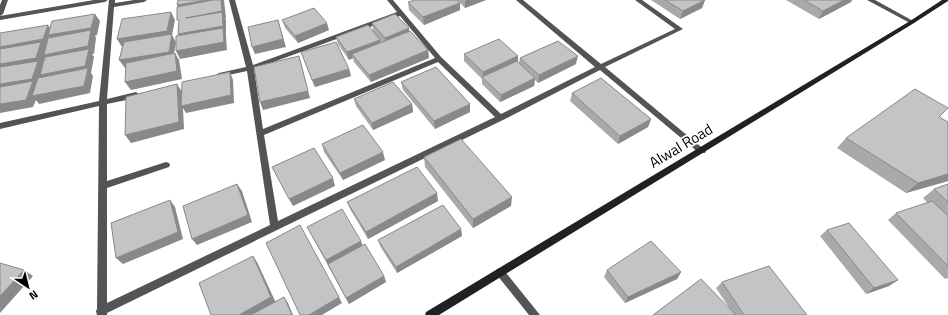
<svg xmlns="http://www.w3.org/2000/svg" width="948" height="315" viewBox="0 0 948 315" font-family="'Titillium Web',sans-serif">
<style>
.lines{fill:none;stroke-linecap:round;stroke-linejoin:round}
.street{fill:#545454;fill-rule:evenodd}
.secondary{fill:#212121;fill-rule:evenodd}
.wall{fill:#a9a9a9}
.shaded-wall{fill:#898989;fill-rule:evenodd}
.building{fill:#c4c4c4;stroke:#898989}
.labels{text-anchor:middle;stroke-width:3.5;stroke-linejoin:round;paint-order:stroke}
.street-label{font-size:15px;fill:#000;stroke:#fff}
</style>
<rect width="100%" height="100%" fill="#fff"/>
<g class="lines">
<path class="street" d="M2,0H8L3,14L0,16V5Z
M94,0H108L105,2L0,20V16Z
M109,0H115V3L134,0H147L144,2L114,7L107,99L136,92L140,95L136,98L107,104V181L166,162L169,163L170,165L169,167L107,188V303L270,225L247,71L219,77L216,75L219,73L246,67L229,0H235L253,65L397,12L387,0H393L441,57L501,114L595,67L516,0H523L601,64L675,29L635,0H642L683,29L605,67L706,151L705,153H699L600,70L503,120L107,313V315H97L96,311L97,309L99,106L0,129V123L99,101ZM400,16L435,58L263,129L254,69ZM438,62L495,117L278,221L264,135Z
M867,0H875L915,22L912,24L910,23Z
M500,268L503,269L540,315H529L497,275L495,272L497,269Z"/>
<path class="secondary" d="M942,0H948V1L914,23L439,315H425L426,312L910,21Z"/>
</g>
<path class="wall" d="M415,0H486L465,8L460,3V10L424,25L409,10L408,2Z
M651,0H705L702,8L680,19Z
M786,0H852L851,2L819,19Z
M282,20L329,30L298,43L285,28Z
M372,23L409,31L428,50L429,58L371,82L354,62L353,58L349,60L338,44L336,37L373,30Z
M301,52L349,69L351,76L315,87Z
M464,54L518,56V62L519,63L520,58L576,64L538,83L535,80L534,86L500,102L482,84V79L464,61Z
M401,82L470,112L435,129L403,90Z
M572,93L651,119L648,127L618,144L570,101Z
M354,99L412,104L413,112L373,130L356,106Z
M939,117L948,122V181L906,193L837,148L846,138Z
M322,144L385,160L343,180L324,152Z
M424,157L511,206L473,228L425,167Z
M948,184V278L945,279L888,220L896,213L928,203L923,198L934,189Z
M438,201L368,239L350,209L347,202Z
M307,227L361,241L362,245L384,276L386,282L349,304Z
M461,229L462,236L397,273L380,246L378,240Z
M827,230L898,280L889,286L866,294L820,236Z
M607,270L681,272L677,279L625,303L604,277Z
M722,282L807,315H653L730,309L716,288Z"/>
<path class="shaded-wall" d="M207,0H224L226,18H225L226,20V36L227,50L180,59L176,51L182,42L178,34L181,13L177,5Z
M467,0H486L465,8V1Z
M705,0L702,8L680,19L683,11Z
M844,0H852L851,2L819,19L823,11Z
M460,3V10L424,25L423,17Z
M171,12L175,20L172,35L176,42L173,59L125,68L119,60L122,47L117,39Z
M95,14L100,21L97,35L95,36L96,38L94,54H92L94,57L91,73L93,76L90,93L39,104L36,100L33,107L0,113V47L48,25L53,33ZM45,57L50,62L44,68L42,66ZM42,77L47,82L38,86Z
M278,20L286,47L255,54L252,47Z
M327,23L329,30L298,43L295,36Z
M409,28V36L386,45L385,38Z
M380,40L382,47L352,54L353,58L349,60L347,52Z
M428,50L429,58L371,82L369,75Z
M175,53L179,60L182,79L131,90L125,82Z
M299,56L310,98L263,110L260,102Z
M518,56V64L483,77V72Z
M578,56L576,64L538,83L539,75Z
M349,69L351,76L315,87L312,80Z
M230,72L233,80L234,103L186,113L183,108L184,129L131,143L125,135L177,84L182,92Z
M535,78L534,86L500,102L501,95Z
M412,104L413,112L373,130L372,123Z
M470,104V112L435,129L434,121Z
M651,119L648,127L618,144L620,136Z
M383,152L385,160L343,180L340,173Z
M948,174V181L906,193L918,183Z
M333,178L335,186L293,206L289,199Z
M237,184L242,191L252,222L197,245L192,239Z
M437,193L438,201L368,239L366,232Z
M512,197L511,206L473,228V219Z
M170,200L175,207L183,239L123,264L116,258Z
M461,229L462,236L397,273L396,267Z
M361,241L363,248L329,267L326,260Z
M253,256L257,262L276,303L254,315H239Z
M24,270L33,276L0,313V296Z
M681,272L677,279L625,303L628,297Z
M384,276L386,282L349,304L346,298Z
M898,280L889,286L866,294L874,288Z
M284,297L288,303L293,315H292Z
M339,297L342,303L322,315H309Z"/>
<path class="building" d="M178,0H207L177,5Z
M213,0H221L222,11L186,18L222,12L223,26L178,34L179,20H177V7Z
M415,0H457L460,3L423,17L408,2Z
M665,0H705L683,11Z
M804,0H844L823,11Z
M314,8L327,23L295,36L282,20Z
M171,12L167,31L117,39L122,19Z
M95,14L91,28L48,35L52,21Z
M395,14L409,28L385,38L372,23Z
M278,20L283,39L252,47L248,27Z
M48,25L43,39L0,47V33Z
M368,25L380,40L347,52L336,37Z
M223,28L224,42L176,51V36Z
M91,30L88,46L44,55L48,38Z
M410,31L428,50L369,75L352,54Z
M172,34L169,52L119,60L124,42Z
M499,39L518,56L483,72L464,54Z
M558,41L578,56L539,75L520,58Z
M41,42L36,58L0,64V49Z
M336,42L349,69L312,80L301,52Z
M89,49L85,66L40,75L45,57Z
M175,53L177,71L125,82L126,63Z
M299,56L308,91L260,102L254,67Z
M38,61L32,79L0,84V67Z
M517,61L535,78L501,95L482,77Z
M436,67L470,104L434,121L401,82Z
M88,68L84,86L32,96L38,78Z
M230,72L231,95L181,106L182,82Z
M601,78L651,119L620,136L572,93Z
M33,81L26,100L0,104V87Z
M393,82L412,104L372,123L354,99Z
M177,84L179,122L125,135L126,97Z
M915,89L948,108L939,117L948,122V174L918,183L846,138Z
M363,125L383,152L340,173L322,144Z
M461,139L512,197L473,219L424,157Z
M314,148L333,178L289,199L272,167Z
M417,167L437,193L366,232L347,202Z
M237,184L248,215L192,239L183,206Z
M948,184V202L934,189Z
M170,200L178,232L116,258L111,223Z
M932,201L948,216V266L896,213Z
M443,205L461,229L396,267L378,240Z
M342,209L361,241L326,260L307,227Z
M849,223L898,280L874,288L827,230Z
M300,225L339,297L309,315H300L266,243Z
M651,241L681,272L628,297L607,270Z
M365,244L384,276L346,298L328,264Z
M253,256L271,297L239,315H211L199,283Z
M0,263L24,270L0,296Z
M769,266L807,315H744L722,282Z
M701,279L736,315H653Z
M284,297L292,315H251Z"/>
<g class="labels">
<g class="street-label">
<text transform="translate(681 146) rotate(-31)" y="5">Alwal Road</text>
</g>
</g>
<g transform="translate(28 287) rotate(145)" stroke="#ffffff" stroke-width="3" paint-order="stroke">
<path d="M0-3L7 15L0 10L-7 15Z" fill="#000000"/>
<text y="-6" font-size="11" font-weight="bold" text-anchor="middle" fill="#000000">N</text>
</g>
</svg>
